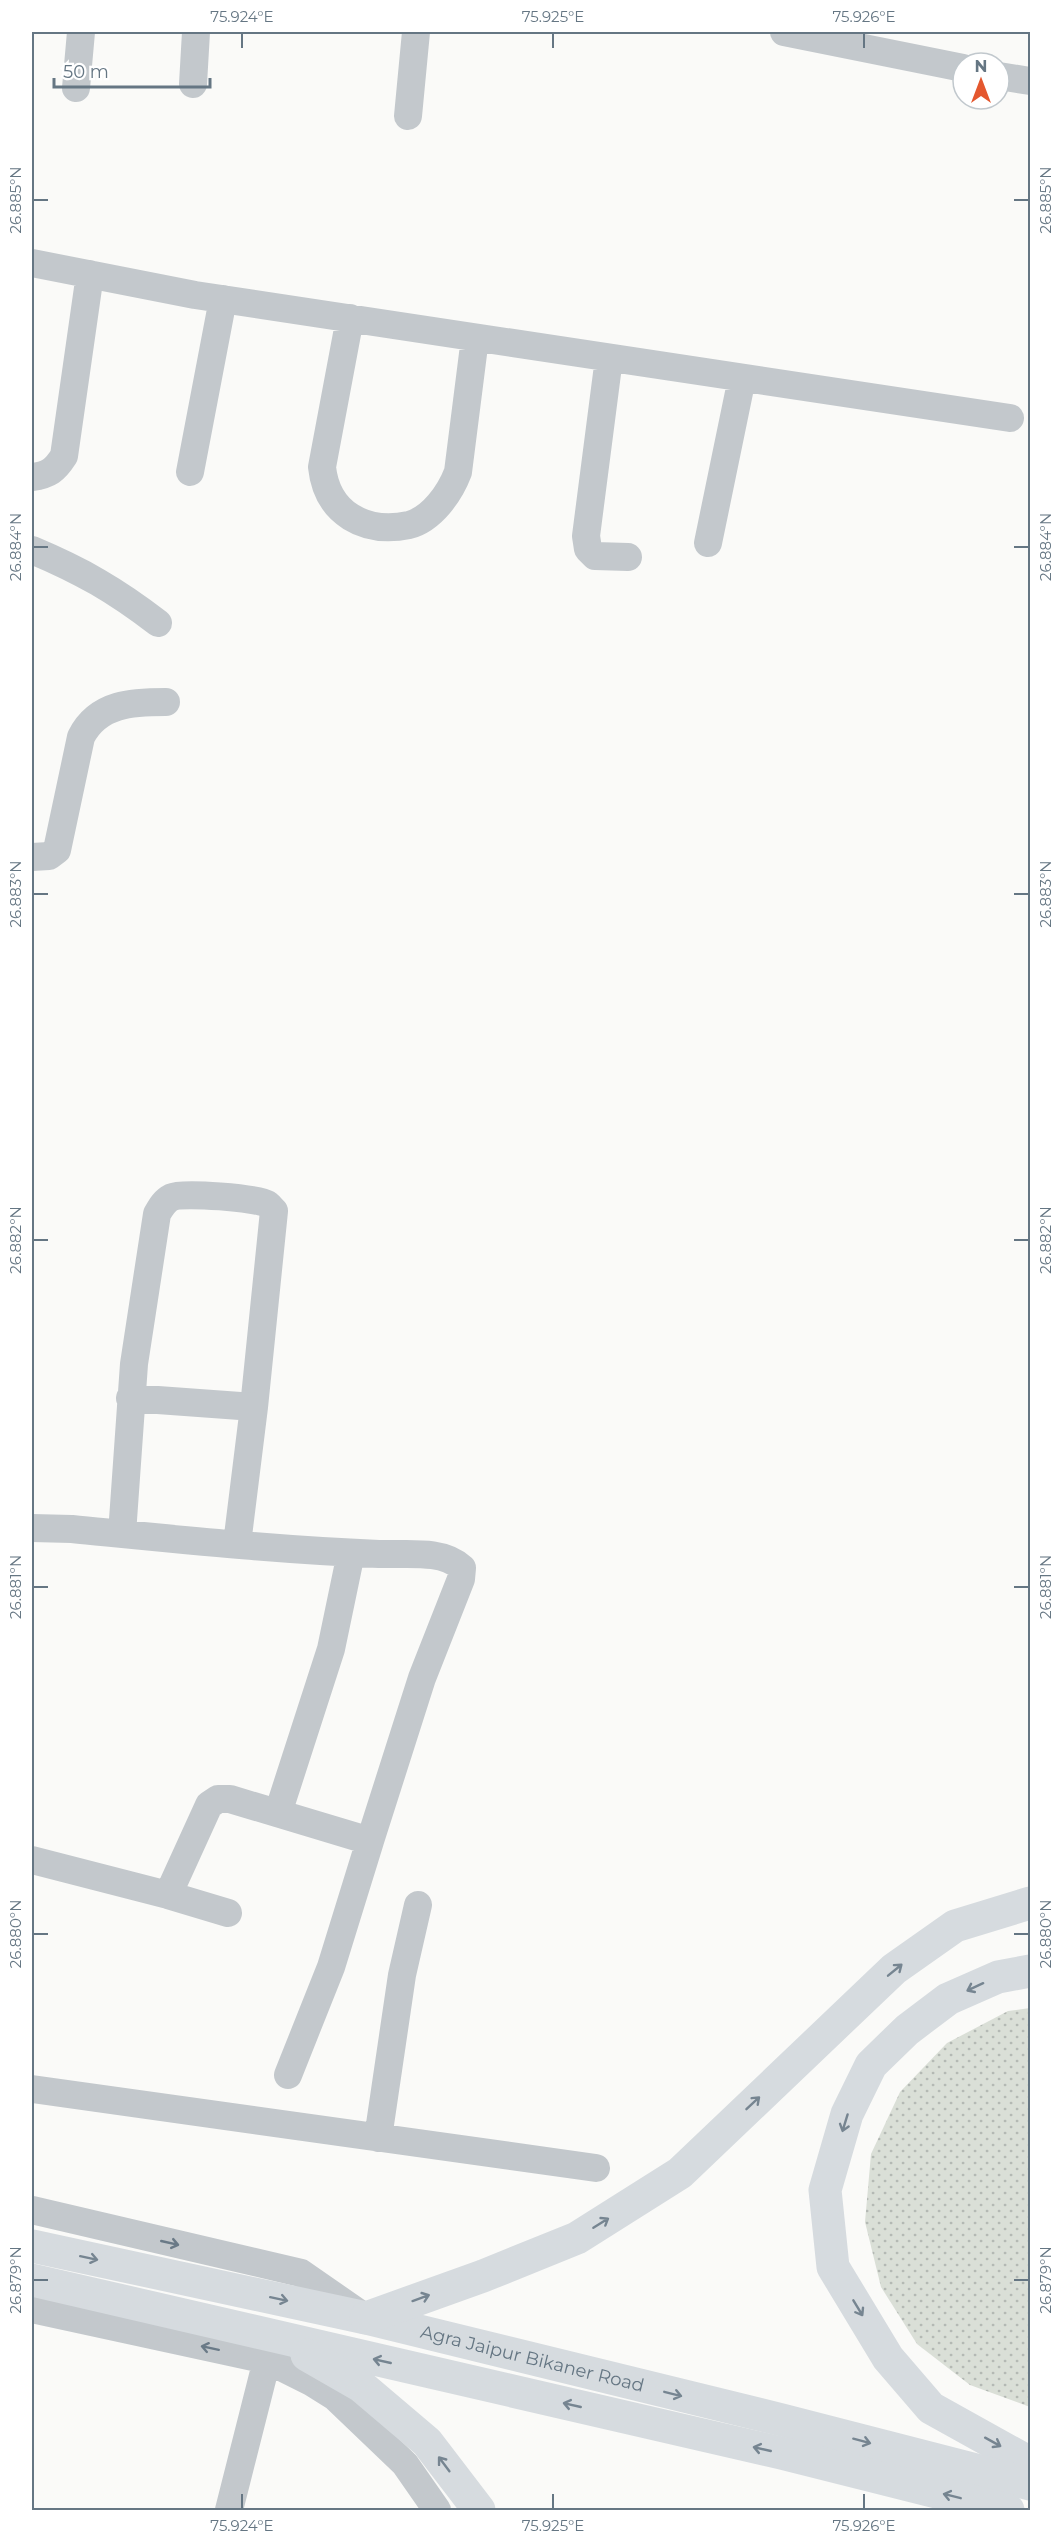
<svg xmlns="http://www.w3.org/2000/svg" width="1062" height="2542" viewBox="0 0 1062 2542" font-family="Montserrat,sans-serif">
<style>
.grass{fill:url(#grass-dots)}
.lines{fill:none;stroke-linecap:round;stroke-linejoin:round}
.minor{stroke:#c3c8cc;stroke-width:28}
.highway{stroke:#d6dbdf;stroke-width:33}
.oneway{stroke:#768591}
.oneway2{stroke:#6a7a87}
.ticks{fill:none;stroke:#657683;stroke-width:2}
.labels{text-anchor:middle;stroke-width:6;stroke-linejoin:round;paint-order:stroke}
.street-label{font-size:18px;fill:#657683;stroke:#fff}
.neatline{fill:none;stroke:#657683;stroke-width:2}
.ticks-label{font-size:15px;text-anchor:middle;fill:#657683}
</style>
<defs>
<pattern id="grass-dots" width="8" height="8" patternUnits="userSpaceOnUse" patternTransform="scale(1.5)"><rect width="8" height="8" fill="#dadfd7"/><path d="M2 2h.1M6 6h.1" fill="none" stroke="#b4b9b4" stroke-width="1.8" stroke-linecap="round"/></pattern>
</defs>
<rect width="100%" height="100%" fill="#fafaf8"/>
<path class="grass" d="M1030,2008V2407L970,2385L917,2344L881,2287L865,2222L871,2154L900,2092L947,2043L1008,2011Z"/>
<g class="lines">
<path class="minor" d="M784,32L963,68
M999,76L1030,81
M193,84L196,32
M76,88L81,32
M408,116L416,32
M32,263L195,295L1010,418
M350,318L322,467C327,514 365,534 409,525C432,519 450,493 458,472L475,338
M609,358L586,536L588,549L595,556L628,557
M190,472L223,299
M32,477C49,475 55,470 64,456L90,274
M708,543L742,378
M32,550C82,571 115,590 158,623
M32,857L49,856L57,850L81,737C98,703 133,702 166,702
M130,1398L254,1407
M32,1528L72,1529C174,1539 277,1550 379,1554C405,1555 443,1549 462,1568L461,1579L422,1678L370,1841L230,1799H218L209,1805L168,1895L32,1860
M122,1534L134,1364L157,1214C161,1207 164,1201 172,1197C182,1192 258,1198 267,1204C268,1204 273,1210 274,1211L254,1407L237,1544
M278,1813L331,1649L351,1553
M168,1895L228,1913
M288,2075L331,1967L370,1841
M32,2089L596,2168
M378,2138L402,1975L418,1905
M32,2210L301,2273L363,2316
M32,2309L267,2360L311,2382L335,2397L405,2464L437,2510
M229,2510L271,2344"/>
<g class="highway">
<path d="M1030,1971L998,1977L948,1999L907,2030L871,2065L847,2114L825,2190L833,2267L888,2358L931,2408L1030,2463"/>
<path id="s1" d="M32,2246L366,2318L782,2420L1030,2484"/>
<path d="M32,2280L781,2453L1008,2510"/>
<path d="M366,2318L483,2276L577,2238L680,2173L894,1969L955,1926L1030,1903"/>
<path d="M307,2355L361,2386L427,2442L479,2510"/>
</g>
</g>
<defs><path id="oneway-shaft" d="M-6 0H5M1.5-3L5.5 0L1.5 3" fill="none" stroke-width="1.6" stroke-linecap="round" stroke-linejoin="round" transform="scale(1.5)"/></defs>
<g class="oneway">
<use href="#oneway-shaft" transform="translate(895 1970) rotate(-39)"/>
<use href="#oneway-shaft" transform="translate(975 1987) rotate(155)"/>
<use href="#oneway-shaft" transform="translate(753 2103) rotate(-43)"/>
<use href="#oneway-shaft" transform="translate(845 2123) rotate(107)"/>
<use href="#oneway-shaft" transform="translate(601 2223) rotate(-32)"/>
<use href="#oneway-shaft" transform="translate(89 2258) rotate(12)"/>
<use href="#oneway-shaft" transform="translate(421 2298) rotate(-20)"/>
<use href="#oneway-shaft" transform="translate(279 2299) rotate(12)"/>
<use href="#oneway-shaft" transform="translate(858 2308) rotate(59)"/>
<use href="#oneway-shaft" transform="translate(382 2361) rotate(-167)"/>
<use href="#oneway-shaft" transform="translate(673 2394) rotate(14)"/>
<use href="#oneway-shaft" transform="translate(572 2405) rotate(-167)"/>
<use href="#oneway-shaft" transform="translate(862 2441) rotate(15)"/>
<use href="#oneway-shaft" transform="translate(993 2442) rotate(29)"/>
<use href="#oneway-shaft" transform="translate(762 2449) rotate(-167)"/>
<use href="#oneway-shaft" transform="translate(444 2464) rotate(-127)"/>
<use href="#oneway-shaft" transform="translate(952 2496) rotate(-166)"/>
</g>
<g class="oneway2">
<use href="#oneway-shaft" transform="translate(170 2243) rotate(13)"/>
<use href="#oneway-shaft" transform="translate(210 2348) rotate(-168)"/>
</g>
<path class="ticks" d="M242,33V48M553,33V48M864,33V48M33,200H48M1014,200H1029M33,547H48M1014,547H1029M33,894H48M1014,894H1029M33,1240H48M1014,1240H1029M33,1587H48M1014,1587H1029M33,1934H48M1014,1934H1029M33,2280H48M1014,2280H1029M242,2494V2509M553,2494V2509M864,2494V2509"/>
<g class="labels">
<g class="street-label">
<text dy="6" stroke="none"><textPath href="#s1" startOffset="513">Agra Jaipur Bikaner Road</textPath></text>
</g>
</g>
<rect width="1062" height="2542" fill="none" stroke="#ffffff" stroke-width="66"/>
<g transform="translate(981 81)"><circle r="28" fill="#ffffff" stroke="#c1c8cd" stroke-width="1.5"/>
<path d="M0-4.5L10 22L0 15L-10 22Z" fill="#e4572e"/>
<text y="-9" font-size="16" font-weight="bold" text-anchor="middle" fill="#657683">N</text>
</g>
<path d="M54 78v9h156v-9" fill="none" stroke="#657683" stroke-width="3"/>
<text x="63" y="78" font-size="18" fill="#657683" stroke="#ffffff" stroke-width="4.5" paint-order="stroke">50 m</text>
<rect x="33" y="33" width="996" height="2476" class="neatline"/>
<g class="ticks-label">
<text x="242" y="22">75.924°E</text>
<text x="553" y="22">75.925°E</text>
<text x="864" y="22">75.926°E</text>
<text transform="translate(16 200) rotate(-90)" y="5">26.885°N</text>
<text transform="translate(1046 200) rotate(-90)" y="5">26.885°N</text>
<text transform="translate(16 547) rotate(-90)" y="5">26.884°N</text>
<text transform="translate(1046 547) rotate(-90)" y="5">26.884°N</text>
<text transform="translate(16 894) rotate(-90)" y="5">26.883°N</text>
<text transform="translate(1046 894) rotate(-90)" y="5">26.883°N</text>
<text transform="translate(16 1240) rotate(-90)" y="5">26.882°N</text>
<text transform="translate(1046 1240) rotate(-90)" y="5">26.882°N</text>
<text transform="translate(16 1587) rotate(-90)" y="5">26.881°N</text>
<text transform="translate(1046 1587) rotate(-90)" y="5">26.881°N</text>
<text transform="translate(16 1934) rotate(-90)" y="5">26.880°N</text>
<text transform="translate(1046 1934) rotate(-90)" y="5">26.880°N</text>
<text transform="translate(16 2280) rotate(-90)" y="5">26.879°N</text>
<text transform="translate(1046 2280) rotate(-90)" y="5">26.879°N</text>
<text x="242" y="2531">75.924°E</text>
<text x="553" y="2531">75.925°E</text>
<text x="864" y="2531">75.926°E</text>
</g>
</svg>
